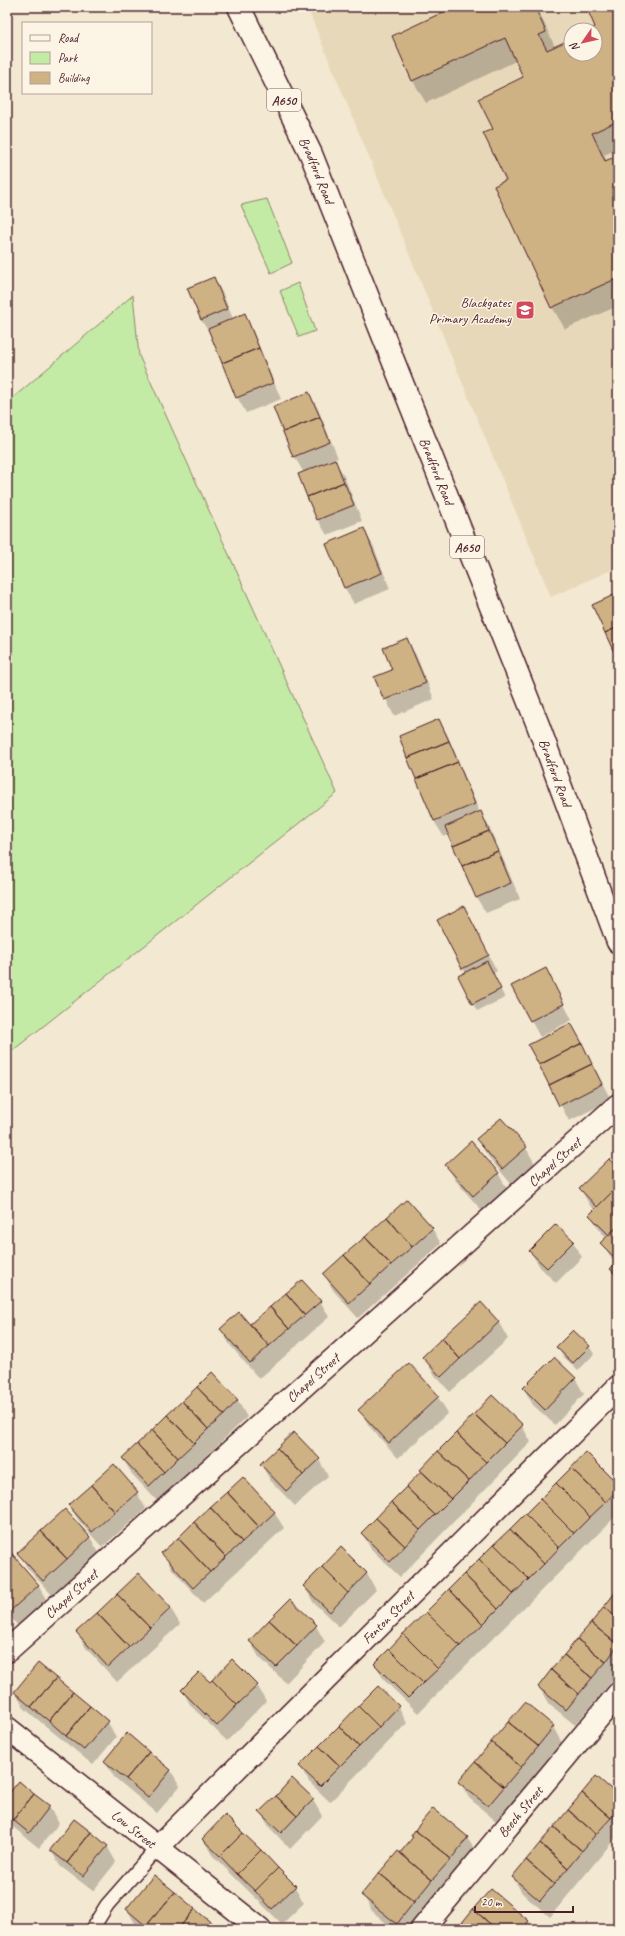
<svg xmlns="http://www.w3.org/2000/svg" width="625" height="1936" viewBox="0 0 625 1936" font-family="Caveat,sans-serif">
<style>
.built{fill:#e8d8ba;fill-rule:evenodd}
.green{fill:#c4eba6;stroke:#878568}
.shadow{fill:#0003}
.building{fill:#ceb283;stroke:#4a1f2b}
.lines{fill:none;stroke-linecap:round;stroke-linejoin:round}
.lane-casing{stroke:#4a1f2b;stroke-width:16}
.street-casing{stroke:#4a1f2b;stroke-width:25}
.primary-casing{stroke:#4a1f2b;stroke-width:25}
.lane{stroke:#fcf5e5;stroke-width:13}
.street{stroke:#fcf5e5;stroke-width:22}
.primary{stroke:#fcf5e5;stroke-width:22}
.labels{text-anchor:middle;stroke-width:3;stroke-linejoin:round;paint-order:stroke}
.shield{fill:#fcf5e5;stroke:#7f5f63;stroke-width:1}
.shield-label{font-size:13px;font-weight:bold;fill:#4a1f2b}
.street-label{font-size:14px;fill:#4a1f2b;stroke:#fcf5e5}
.poi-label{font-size:14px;fill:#4a1f2b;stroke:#fcf5e5;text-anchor:end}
</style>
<rect width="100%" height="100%" fill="#f3e8d1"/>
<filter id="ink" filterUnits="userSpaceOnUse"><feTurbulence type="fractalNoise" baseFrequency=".025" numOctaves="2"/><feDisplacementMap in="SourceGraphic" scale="8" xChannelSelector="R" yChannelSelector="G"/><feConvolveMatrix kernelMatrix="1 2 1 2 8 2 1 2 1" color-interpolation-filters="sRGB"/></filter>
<g filter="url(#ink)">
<path class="built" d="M307,7H618V567L551,597ZM571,30H595V54H571Z"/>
<path class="green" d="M267,199L292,263L271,273L241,205Z
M298,283L315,331L299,337L280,291Z
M133,295L139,356L337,793L7,1055V403Z"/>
<path class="shadow" d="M456,7H537L555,47L571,40V54H595V30H592L597,28L598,7H618V149L604,155L607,161L618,160V306L565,329L552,307L507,181L494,129L525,78L516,61L426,103L413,81L393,37Z
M214,278L223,294L233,319L244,315L253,331L281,399L246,413L237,397L211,335L201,320Z
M309,393L318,409L338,458L334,459L344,476L362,521L327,535L318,520L304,473L294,456Z
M363,529L373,545L390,589L354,604L345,588L327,544Z
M406,639L416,655L434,699L394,716L376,678L394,670Z
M439,720L448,736L480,813L490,828L520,899L486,913L476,897L449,834L444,837L434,821Z
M464,907L497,971L492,974L505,998L477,1011L473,1003L466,973L463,968Z
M546,969L572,1020L540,1037L512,986Z
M580,1040L611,1100L569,1121L530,1045Z
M501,1119L526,1148L535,1164L512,1185L487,1155L478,1140Z
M446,1165L498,1173L507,1189L482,1211L456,1181Z
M618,1170V1281L611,1269L616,1265L602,1243L607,1238L600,1231L590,1215L595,1210L589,1204L580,1188Z
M432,1228L441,1244L358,1318L333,1290L324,1274Z
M573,1242L582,1257L556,1283L540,1267L530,1251Z
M302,1281L320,1301L329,1317L259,1379L230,1345L221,1329L250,1326Z
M481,1304L499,1323L508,1339L450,1392L433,1373L424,1357Z
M589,1346L594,1354L578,1371L562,1355L558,1347Z
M409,1365L438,1397L448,1413L398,1458L369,1426L360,1410Z
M212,1374L238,1401L247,1417L158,1502L132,1474L123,1459Z
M575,1378L584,1394L555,1425L533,1405L524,1389Z
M492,1397L522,1426L531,1442L400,1577L371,1549L362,1533Z
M319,1460L328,1476L295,1506L270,1480L261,1464Z
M114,1466L137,1493L146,1509L102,1547L79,1521L69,1505Z
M618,1485V1514L418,1713L384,1680L375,1664Z
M65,1511L90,1537L99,1553L53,1596L28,1569L19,1553Z
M274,1512L284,1528L203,1603L172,1569L163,1553Z
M341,1548L367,1574L376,1590L339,1627L313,1602L304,1586Z
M7,1550L38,1585L47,1601L19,1627L7,1613Z
M139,1574L171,1609L180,1624L117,1682L86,1648L77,1632Z
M618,1591V1674L575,1725L548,1703L539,1687Z
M290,1600L316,1626L325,1642L286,1683L259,1657L250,1641Z
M210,1684L257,1685L266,1701L227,1741L191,1706L182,1690Z
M16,1693L107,1721L116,1737L93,1765L25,1709Z
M398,1707L407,1723L330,1802L309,1782L300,1766Z
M553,1727L562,1743L497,1822L469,1798L460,1782Z
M7,1760L13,1770L7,1778Z
M105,1761L171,1771L180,1786L157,1813L114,1777Z
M19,1782L49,1807L59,1823L39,1848L7,1822V1797Z
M618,1797V1835L550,1917L522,1893L513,1877Z
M313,1800L322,1816L290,1849L270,1828L260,1812Z
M412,1836L467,1838L477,1853L414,1929H393L372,1911L363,1895L400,1855L413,1838Z
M203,1839L295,1887L304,1903L282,1924L212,1855Z
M107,1846L116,1862L93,1891L60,1866L51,1850Z
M154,1876L217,1929H141L136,1925L127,1909Z
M528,1921L532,1929H458Z"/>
<path class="building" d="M454,7H535L546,32L539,35L547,50L571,39V54H595V30H589L595,27L588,11L596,7H618V121L592,133L605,161L617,156L618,158V278L551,308L494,186L506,180L483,133L493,129L478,99L523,77L505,38L412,81L392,36Z
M214,277L227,309L201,320L187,288Z
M245,313L259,348L222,363L208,329Z
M259,348L273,383L236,398L222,363Z
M309,392L320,417L283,432L273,407Z
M320,417L330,442L293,457L283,432Z
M335,459L344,482L307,497L298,474Z
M344,482L354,505L317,520L307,497Z
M364,528L382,573L344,588L326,544Z
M618,593V627L605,633L592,605Z
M618,627V661L605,633Z
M407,638L426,683L384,700L374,677L392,670L383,648Z
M439,719L449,741L407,758L399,736Z
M449,741L458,762L416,779L407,758Z
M458,762L475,804L434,821L416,779Z
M481,811L489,831L453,846L445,827Z
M489,831L498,851L462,866L453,846Z
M498,851L511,883L476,898L462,866Z
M464,906L489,955L462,969L437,920Z
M487,961L501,989L472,1004L458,976Z
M546,968L564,1004L530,1021L511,986Z
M571,1023L582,1043L539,1065L528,1045Z
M582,1043L592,1064L549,1085L539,1065Z
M592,1064L602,1084L559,1106L549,1085Z
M501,1118L527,1147L502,1169L476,1139Z
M471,1141L499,1173L473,1196L445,1165Z
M609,1159L618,1168V1186L597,1207L579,1188Z
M618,1186V1226L609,1235L589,1215Z
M407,1199L433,1228L412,1247L387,1217Z
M387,1217L412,1247L391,1265L365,1237Z
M556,1224L574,1241L547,1268L529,1251Z
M618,1226V1261L600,1243Z
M365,1237L391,1265L370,1284L344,1255Z
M344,1255L370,1284L349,1303L323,1274Z
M618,1261V1277L610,1269Z
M302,1280L321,1301L305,1315L286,1293Z
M286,1293L305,1315L289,1329L270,1307Z
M481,1302L499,1322L460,1359L442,1338Z
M270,1307L289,1329L269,1346L250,1324Z
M239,1312L269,1346L250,1363L220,1329Z
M573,1330L590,1346L573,1363L556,1347Z
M442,1338L460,1359L441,1377L422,1357Z
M554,1357L576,1378L545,1410L523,1388Z
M409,1363L439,1396L389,1443L358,1410Z
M212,1372L238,1400L224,1415L197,1387Z
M197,1387L224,1415L208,1429L182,1401Z
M492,1395L523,1425L505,1443L474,1414Z
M182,1401L208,1429L194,1443L167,1415Z
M474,1414L505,1443L486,1462L456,1433Z
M167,1415L194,1443L178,1458L152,1430Z
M152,1430L178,1458L164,1472L137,1444Z
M294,1432L320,1459L303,1475L277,1448Z
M456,1433L486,1462L469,1481L438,1451Z
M137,1444L164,1472L149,1486L122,1458Z
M277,1448L303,1475L286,1491L260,1464Z
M438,1451L469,1481L451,1499L420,1470Z
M586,1452L618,1484V1489L606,1502L571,1468Z
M114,1464L138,1492L115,1512L91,1485Z
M571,1468L606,1502L590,1517L556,1483Z
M421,1471L451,1499L435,1515L406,1487Z
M243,1477L275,1512L259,1527L227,1492Z
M556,1483L590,1517L574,1533L540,1499Z
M91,1485L115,1512L92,1532L68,1505Z
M406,1487L435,1515L420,1530L391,1502Z
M227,1492L259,1527L242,1542L210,1507Z
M540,1499L574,1533L559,1548L525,1514Z
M391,1502L420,1530L405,1546L376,1518Z
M210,1507L242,1542L226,1557L194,1522Z
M65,1509L90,1537L67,1559L41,1531Z
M525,1514L559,1548L544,1564L510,1529Z
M376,1518L405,1546L390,1562L361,1533Z
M194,1522L226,1557L210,1572L178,1538Z
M510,1529L544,1564L529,1579L494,1544Z
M41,1531L67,1559L43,1581L17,1553Z
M178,1538L210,1572L193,1588L161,1553Z
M494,1544L529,1579L513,1594L479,1559Z
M341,1547L367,1573L348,1593L322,1567Z
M7,1548L39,1585L9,1612L7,1609Z
M479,1559L513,1594L498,1609L464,1574Z
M322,1567L348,1593L330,1612L303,1586Z
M139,1573L171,1608L150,1628L117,1594Z
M464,1574L498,1609L483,1624L449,1589Z
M449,1589L483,1624L460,1646L426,1612Z
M617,1590L618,1591V1619L604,1607Z
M117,1594L150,1628L129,1647L97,1613Z
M290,1599L317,1625L297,1646L269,1620Z
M604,1607L618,1619V1645L591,1623Z
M426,1612L460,1646L438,1669L403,1634Z
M97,1613L129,1647L108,1667L76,1632Z
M269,1620L297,1646L276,1667L249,1641Z
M591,1623L618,1645L606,1662L577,1639Z
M403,1634L438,1669L423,1683L389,1649Z
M577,1639L606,1662L592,1678L564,1655Z
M389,1649L423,1683L408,1698L374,1664Z
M564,1655L592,1678L579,1694L551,1670Z
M232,1659L258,1685L237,1705L212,1680Z
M38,1663L56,1678L31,1707L14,1692Z
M551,1670L579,1694L566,1710L538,1687Z
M199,1672L210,1682L212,1680L237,1705L217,1726L181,1690Z
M56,1678L73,1692L49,1721L31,1707Z
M378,1686L399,1706L379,1727L358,1706Z
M73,1692L90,1706L66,1736L49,1721Z
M525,1702L554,1726L538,1746L508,1722Z
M90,1706L108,1721L84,1750L66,1736Z
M358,1706L379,1727L359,1747L339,1726Z
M508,1722L538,1746L521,1767L491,1742Z
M339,1726L359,1747L340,1766L319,1746Z
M127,1733L149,1752L126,1779L104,1761Z
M491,1742L521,1767L504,1787L475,1762Z
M319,1746L340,1766L320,1786L299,1766Z
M149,1752L171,1770L148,1798L126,1779Z
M475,1762L504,1787L488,1806L458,1782Z
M596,1776L618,1795V1809L611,1818L582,1793Z
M292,1778L314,1799L297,1816L276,1796Z
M19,1781L34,1794L13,1820L7,1815V1796Z
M582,1793L611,1818L596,1834L568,1810Z
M34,1794L50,1806L29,1833L13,1820Z
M276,1796L297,1816L281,1833L259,1812Z
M433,1808L468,1837L451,1859L415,1830Z
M568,1810L596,1834L582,1851L554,1827Z
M225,1815L243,1833L220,1856L202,1839Z
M74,1819L91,1832L67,1863L50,1850Z
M554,1827L582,1851L568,1868L540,1843Z
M415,1830L451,1859L432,1880L400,1853L413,1837L411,1836Z
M91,1832L108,1846L83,1876L67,1863Z
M243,1833L261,1850L237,1874L220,1856Z
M540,1843L568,1868L554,1884L526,1860Z
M261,1850L278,1868L255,1891L237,1874Z
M398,1851L432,1880L414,1902L379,1873Z
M526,1860L554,1884L540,1901L512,1877Z
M278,1868L296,1886L272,1909L255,1891Z
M379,1873L414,1902L397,1924L361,1895Z
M154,1875L175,1892L146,1926L126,1909Z
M491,1889L529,1921L522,1929H496L473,1909Z
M175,1892L195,1909L178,1929H150L146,1926Z
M195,1909L215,1926L212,1929H178Z
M473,1909L496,1929H457Z"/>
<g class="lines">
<defs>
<path id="lane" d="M92,1929L107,1905L158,1847"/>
<g id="street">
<path id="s1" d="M7,1651L618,1105"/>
<path id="s2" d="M7,1728L260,1929"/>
<path id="s3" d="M158,1847L618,1387"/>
<path id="s4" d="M422,1929L618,1694"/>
</g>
<g id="primary">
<path id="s5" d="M239,7L311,154L538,725L618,942"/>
</g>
</defs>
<use href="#lane" class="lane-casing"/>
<use href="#street" class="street-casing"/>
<use href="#primary" class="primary-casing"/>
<use href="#lane" class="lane"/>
<use href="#street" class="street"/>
<use href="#primary" class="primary"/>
</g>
</g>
<defs>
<symbol id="school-square" viewBox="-11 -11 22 22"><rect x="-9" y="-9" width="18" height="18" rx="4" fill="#d1495b" stroke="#fcf5e5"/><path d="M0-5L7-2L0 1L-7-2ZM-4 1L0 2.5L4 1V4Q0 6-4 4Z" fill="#fff"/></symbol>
</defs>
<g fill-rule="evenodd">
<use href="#school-square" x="514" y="299" width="22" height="22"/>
</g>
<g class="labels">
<g class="shield">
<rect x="267" y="89" width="34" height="22" rx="3"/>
<rect x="450" y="536" width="34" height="22" rx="3"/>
</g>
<g class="shield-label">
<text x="284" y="105">A650</text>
<text x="467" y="552">A650</text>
</g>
<g class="street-label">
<text dy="5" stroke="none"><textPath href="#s5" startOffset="181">Bradford Road</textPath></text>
<text dy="5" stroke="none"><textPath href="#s5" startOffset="505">Bradford Road</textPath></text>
<text dy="5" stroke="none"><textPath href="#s5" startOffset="829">Bradford Road</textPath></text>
<text dy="5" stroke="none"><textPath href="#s1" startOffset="734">Chapel Street</textPath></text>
<text dy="5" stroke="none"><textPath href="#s1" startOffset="410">Chapel Street</textPath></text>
<text dy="5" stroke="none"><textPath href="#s1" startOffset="86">Chapel Street</textPath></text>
<text dy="5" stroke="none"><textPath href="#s3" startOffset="325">Fenton Street</textPath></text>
<text dy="5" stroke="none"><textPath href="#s4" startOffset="153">Beech Street</textPath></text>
<text dy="5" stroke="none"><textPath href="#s2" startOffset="162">Low Street</textPath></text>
</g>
<g class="poi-label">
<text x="511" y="307">Blackgates<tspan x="511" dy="16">Primary Academy</tspan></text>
</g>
</g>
<rect width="625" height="1936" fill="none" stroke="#fcf5e5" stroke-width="24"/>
<rect x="12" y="12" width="601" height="1912" fill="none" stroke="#4a1f2b" stroke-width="1.5" filter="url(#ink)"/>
<rect x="22" y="22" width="130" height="72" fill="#fcf5e5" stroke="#b59f9b"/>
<rect x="30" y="35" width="20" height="6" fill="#fcf5e5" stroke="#b59f9b"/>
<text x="58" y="42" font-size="12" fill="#4a1f2b">Road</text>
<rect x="30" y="52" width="20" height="12" fill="#c4eba6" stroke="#b59f9b"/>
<text x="58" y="62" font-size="12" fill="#4a1f2b">Park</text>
<rect x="30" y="72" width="20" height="12" fill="#ceb283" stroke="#b59f9b"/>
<text x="58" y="82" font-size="12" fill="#4a1f2b">Building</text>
<g transform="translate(583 42) rotate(236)"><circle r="19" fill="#fcf5e5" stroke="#b59f9b"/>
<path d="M0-3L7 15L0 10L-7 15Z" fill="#d1495b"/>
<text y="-6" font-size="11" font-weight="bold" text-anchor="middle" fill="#4a1f2b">N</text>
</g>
<path d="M475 1906v6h98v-6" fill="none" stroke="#4a1f2b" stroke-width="2"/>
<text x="481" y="1906" font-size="12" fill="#4a1f2b" stroke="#fcf5e5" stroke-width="3" paint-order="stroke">20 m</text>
</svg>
